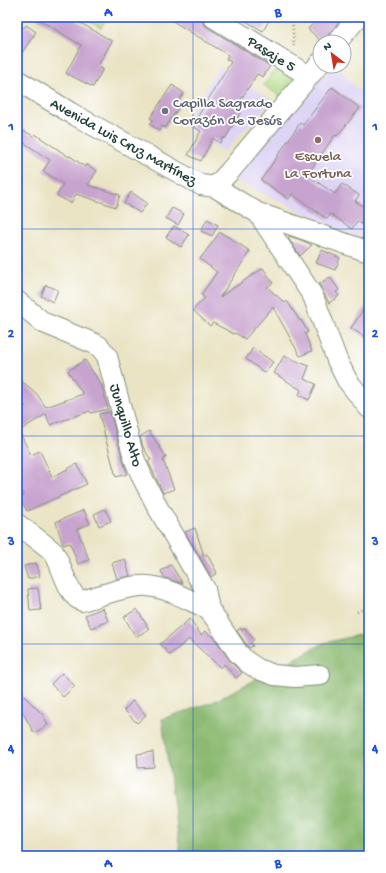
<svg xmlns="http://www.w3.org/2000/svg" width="386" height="873" viewBox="0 0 386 873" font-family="'Gochi Hand',sans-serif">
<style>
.built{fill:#ded5f5}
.green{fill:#b0da85;stroke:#688c5c}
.forest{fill:#8cba72;stroke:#567c53}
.building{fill:#c7a3cf}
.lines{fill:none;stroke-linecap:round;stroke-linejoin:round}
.minor-casing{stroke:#84907c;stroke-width:22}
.path{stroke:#84907c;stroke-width:2.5;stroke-dasharray:1 3;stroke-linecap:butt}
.minor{stroke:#fff;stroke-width:20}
.grid{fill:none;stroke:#1d4ed8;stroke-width:1;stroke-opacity:0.55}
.worship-dot{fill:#6b7280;stroke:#fff;stroke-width:1.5}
.education-dot{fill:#8d6e63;stroke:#fff;stroke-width:1.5}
.labels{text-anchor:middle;stroke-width:3.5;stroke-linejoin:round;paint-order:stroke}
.street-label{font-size:15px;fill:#1f3d34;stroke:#fff}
.worship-label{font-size:15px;fill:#5b616d;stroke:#fff;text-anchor:start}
.education-label{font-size:15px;fill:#785e54;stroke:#fff}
.neatline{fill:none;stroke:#1d4ed8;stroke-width:1.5}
.grid-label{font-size:13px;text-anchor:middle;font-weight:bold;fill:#1d4ed8}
</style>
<rect width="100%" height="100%" fill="#fff"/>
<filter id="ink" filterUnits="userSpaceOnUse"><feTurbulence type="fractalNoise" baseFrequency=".025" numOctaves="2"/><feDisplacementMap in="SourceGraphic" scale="8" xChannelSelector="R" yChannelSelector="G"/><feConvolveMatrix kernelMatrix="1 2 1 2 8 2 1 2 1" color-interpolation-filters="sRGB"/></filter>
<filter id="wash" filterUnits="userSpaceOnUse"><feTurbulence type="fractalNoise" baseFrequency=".012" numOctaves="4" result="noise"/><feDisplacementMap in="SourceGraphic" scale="16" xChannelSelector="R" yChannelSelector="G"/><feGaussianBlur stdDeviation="0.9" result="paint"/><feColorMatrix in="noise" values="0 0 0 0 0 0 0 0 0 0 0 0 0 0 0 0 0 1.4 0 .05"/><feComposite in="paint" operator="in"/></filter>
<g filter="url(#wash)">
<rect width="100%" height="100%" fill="#eae4c5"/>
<path class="built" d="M219,66L272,100L224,152L184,125Z
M331,66H336L369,101V239L367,242L232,179Z"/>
<path class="green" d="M83,17H107L101,28Z
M282,60L300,74L283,98L264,85Z"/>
<path class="forest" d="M359,635L369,638V856H181L162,719L213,702L324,643Z"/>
<g id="blocks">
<path class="building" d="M35,17H70L112,41L98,66L103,69L93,87L66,73L81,45Z
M166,17H201L203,23L207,27L270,66L263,77L257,74L235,109L241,112L225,139L224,137L220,143L213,138L201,161L188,155L201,131L192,126L231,62L226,59L228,55Z
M239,17H271L263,31Z
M319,17H336L340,21L328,35L326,42H322L308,29Z
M17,24L24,28L26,25L36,32L17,60Z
M172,85L184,93L178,102L181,104L165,128L162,126L159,131L150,124L153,120L150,118Z
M332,87L360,108L337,136L335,135L307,175L335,194L342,184L359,195L355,201L369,210V229L357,221L352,229L331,214L327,219L292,194L289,199L261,180L300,123L303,125Z
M17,127L33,136L35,134L69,157L70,156L85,167L86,164L97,171L88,185L120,195L116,207L76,194L71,203L57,196L63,184L43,171L50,160L17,138Z
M131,192L147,203L140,213L124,203Z
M172,208L184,214L178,225L166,218Z
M207,219L218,225L212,236L201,231Z
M174,226L189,235L181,247L166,237Z
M220,232L250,251L220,297L263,268L273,283L267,287L285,303L287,301L300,321L301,320L308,332L305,334L312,351L300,356L273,307L245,339L235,333L234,334L213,323L210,326L193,310L205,298L201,295L217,272L200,259Z
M289,236L301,240L312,245L300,256L288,238Z
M322,250L340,258L335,270L316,263Z
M330,277L339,290L336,292L339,296L329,303L319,284Z
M46,285L58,290L53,302L41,296Z
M369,301V340L351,328Z
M253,348L273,362L265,373L246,359Z
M284,356L309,366L304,379L316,384L309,400L299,395L301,390L274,373Z
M85,360L102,386L108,409L91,413L90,411L50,425L46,414L19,431L31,455L40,451L52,477L77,464L87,484L27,511L20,499L24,496L18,483L22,481L17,470V410L26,406L17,398V377L36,393L46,407L83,394L68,371Z
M110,412L127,474L116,477L99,414Z
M149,431L166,457L163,460L174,489L163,493L148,461L151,460L143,447L140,437Z
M105,509L111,521L99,526L94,514Z
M84,510L90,524L77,529L89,560L78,564L70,543L63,545L56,522Z
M195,528L204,556L207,554L217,573L211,577L185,532Z
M125,559L130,576L117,579L112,563Z
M36,563L40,576L28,579L24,566Z
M171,565L183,584L165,578L161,571Z
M38,588L41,610L30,611L28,589Z
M103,608L108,621L91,628L85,615Z
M137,609L149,629L136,637L124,617Z
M190,619L201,635L205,631L216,640L230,661L242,673L236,678L224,664L221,668L189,639L170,655L160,644Z
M240,628L242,630L245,628L254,640L251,642L253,646L249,648L237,631Z
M62,673L75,686L63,697L51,684Z
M23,695L43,715L48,725L34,733L23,713L17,707V701Z
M133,701L146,715L137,723L124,710Z
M153,752L154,767L138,768L137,754Z"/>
</g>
</g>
<g filter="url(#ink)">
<use href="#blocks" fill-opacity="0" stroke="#84907c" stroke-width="1"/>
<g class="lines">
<defs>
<path id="minor" d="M213,17L309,76
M337,42L358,17
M17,80L71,113L201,185L215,187L230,171L320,63
M215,187L258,213L369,252
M258,213L313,296L337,360L347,380L369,408
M17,301L44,323L93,343L99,346L107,356L134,458L143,479L158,508L205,589L209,609L238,653L247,662L258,669L274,675L295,677L320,675
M17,524C26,531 48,546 54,553C62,565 68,597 82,601C100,596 130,584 148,586C169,588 190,601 209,609"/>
</defs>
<use href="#minor" class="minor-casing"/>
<path class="path" d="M292,17L294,47
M357,612L369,606"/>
<use href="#minor" class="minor"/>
</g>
</g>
<path class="grid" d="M193,17V856M17,229H369M17,436H369M17,644H369"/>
<circle class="worship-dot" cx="165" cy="111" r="4"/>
<circle class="education-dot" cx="318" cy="140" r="4"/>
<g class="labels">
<g class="street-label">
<text transform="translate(272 53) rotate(32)" y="5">Pasaje 5</text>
<text transform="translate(124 141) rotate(29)" y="5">Avenida Luis Cruz Martínez</text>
<text transform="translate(127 425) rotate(74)" y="5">Junquillo Alto</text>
</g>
<g class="worship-label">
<text x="173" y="107">Capilla Sagrado<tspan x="173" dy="17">Corazón de Jesús</tspan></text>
</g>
<g class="education-label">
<text x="318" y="160">Escuela<tspan x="318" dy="17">La Fortuna</tspan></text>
</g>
</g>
<rect width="386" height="873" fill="none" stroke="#fff" stroke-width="44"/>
<g transform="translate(332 54) rotate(329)"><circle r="19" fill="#ffffff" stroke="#a5b1ae"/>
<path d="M0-3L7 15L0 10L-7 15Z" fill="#c8321e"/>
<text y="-6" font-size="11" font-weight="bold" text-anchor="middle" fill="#1f3d34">N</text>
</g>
<rect x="22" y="22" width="342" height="829" class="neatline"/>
<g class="grid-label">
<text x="108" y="16">A</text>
<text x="278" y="16">B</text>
<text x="11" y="130">1</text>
<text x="375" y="130">1</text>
<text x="11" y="337">2</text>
<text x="375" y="337">2</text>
<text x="11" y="545">3</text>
<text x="375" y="545">3</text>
<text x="11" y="752">4</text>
<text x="375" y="752">4</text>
<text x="108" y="867">A</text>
<text x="278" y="867">B</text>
</g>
</svg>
